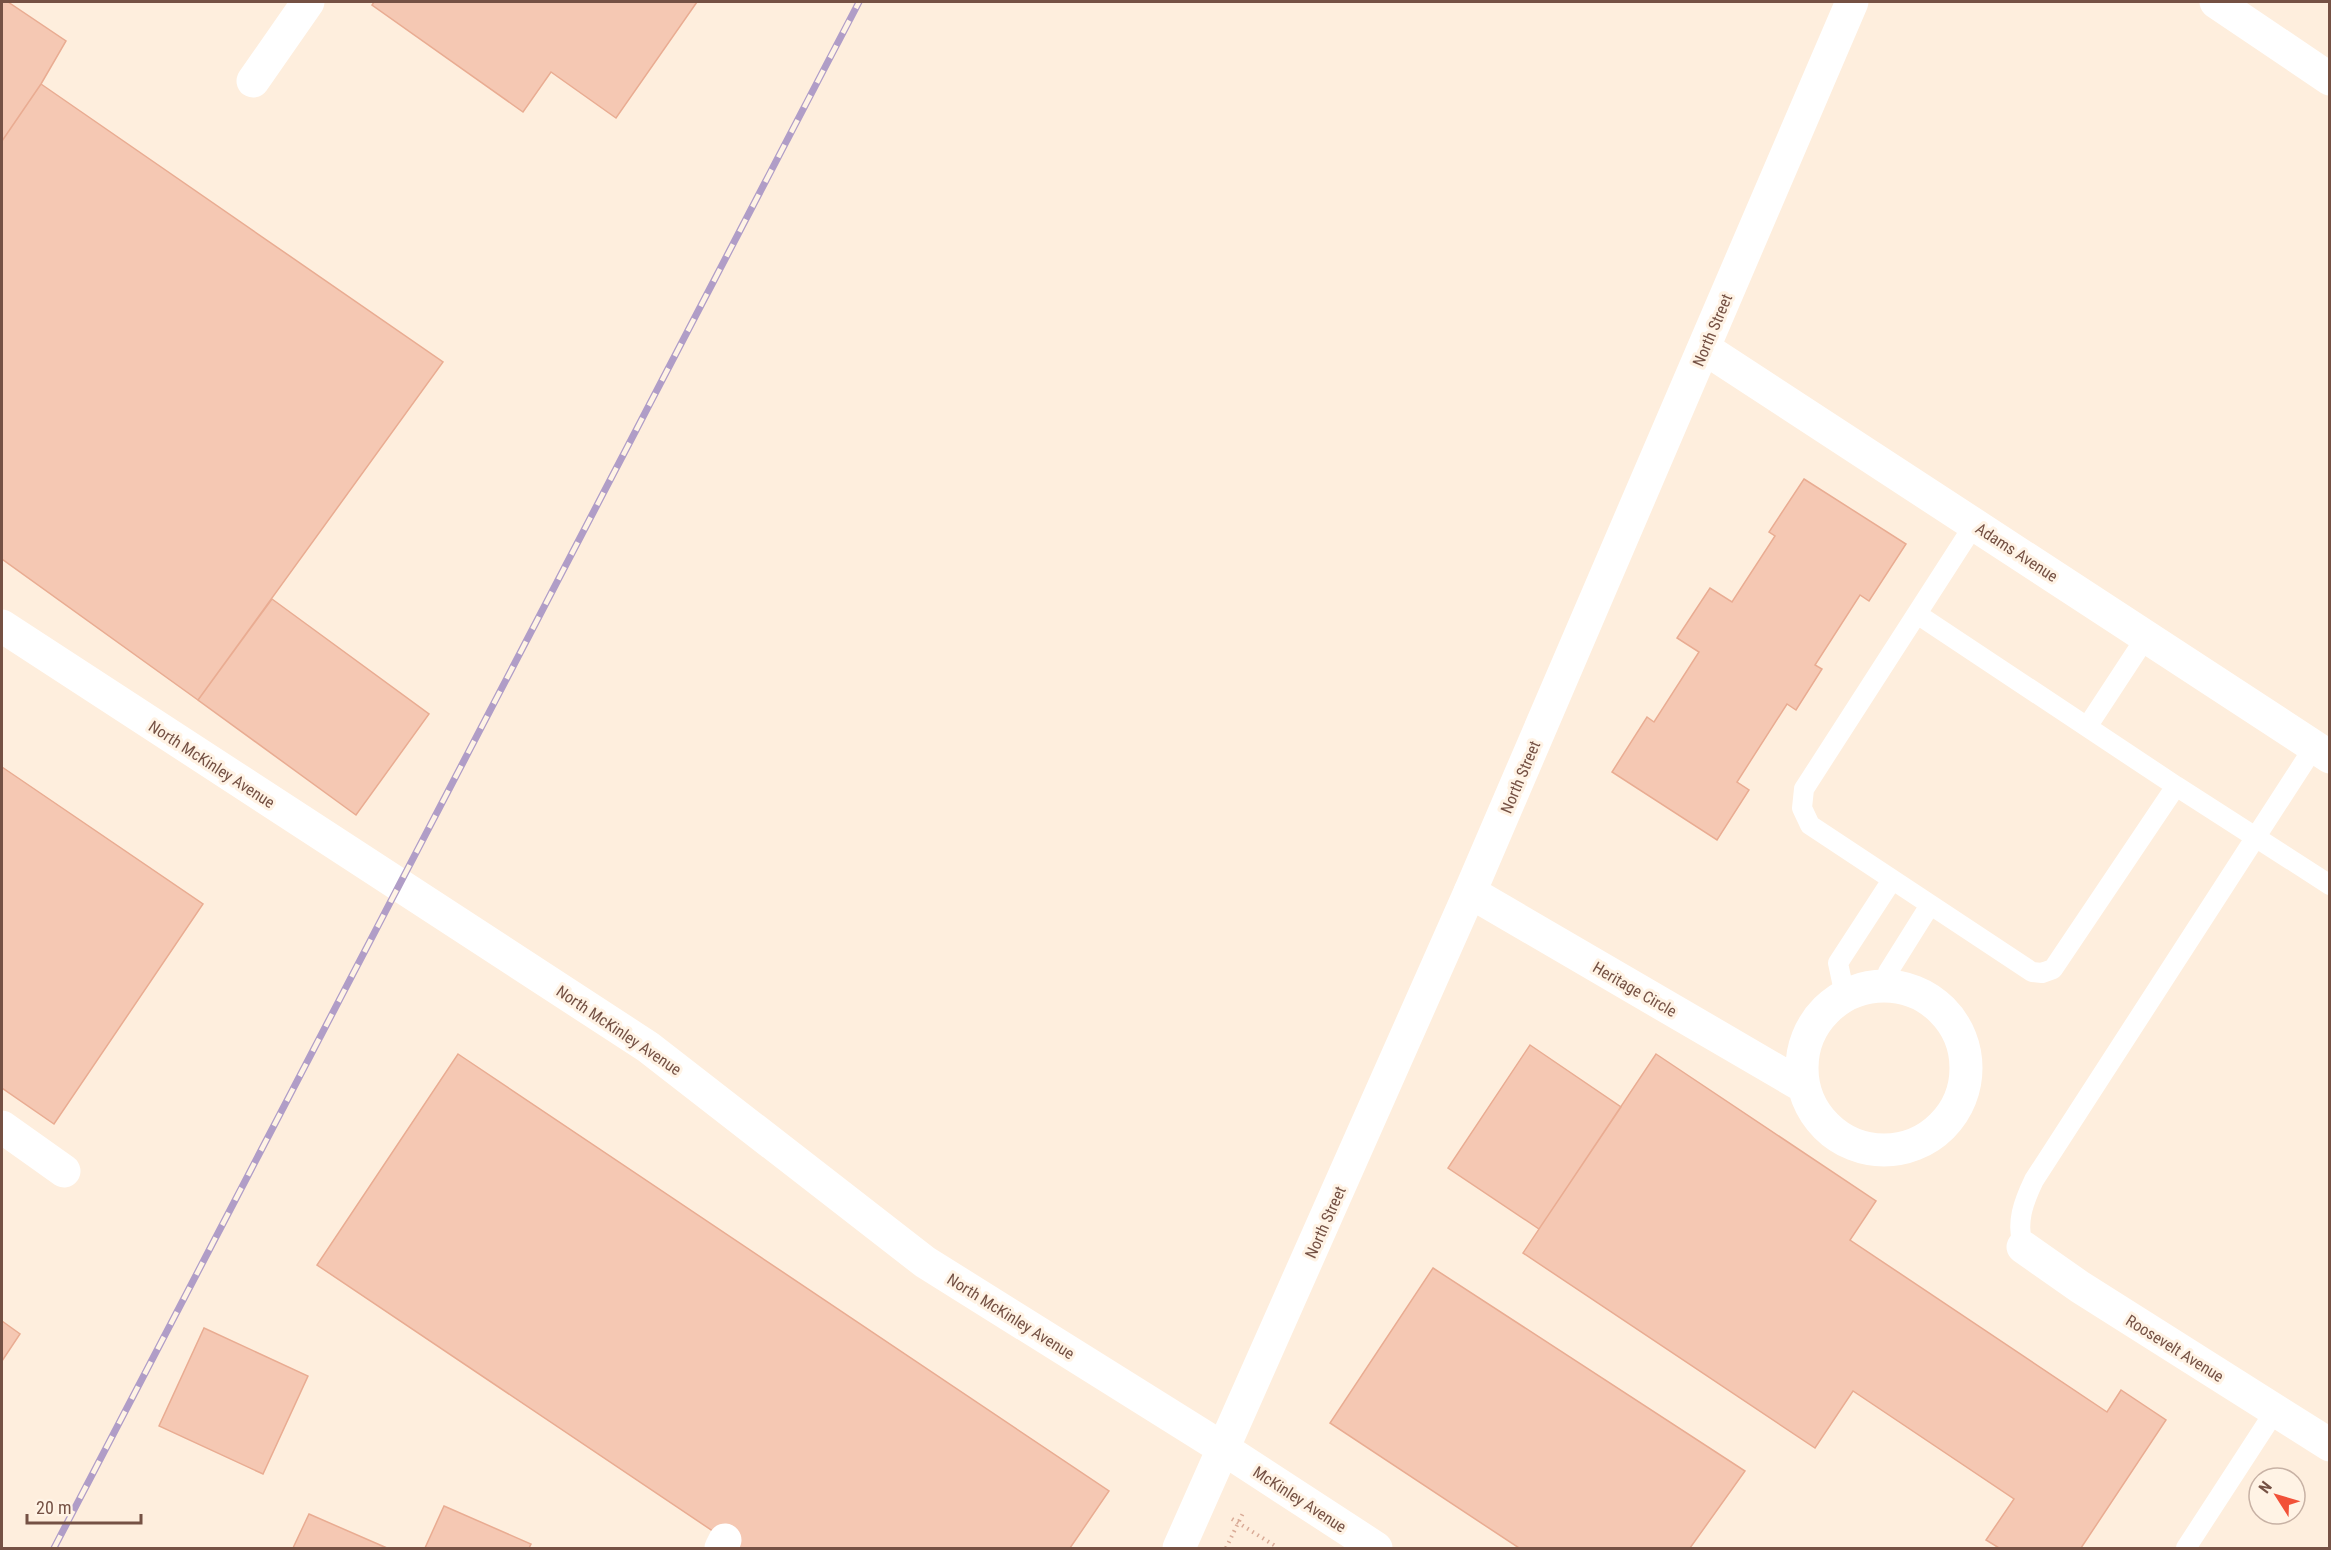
<svg xmlns="http://www.w3.org/2000/svg" width="2331" height="1550" viewBox="0 0 2331 1550" font-family="'Roboto Condensed',sans-serif">
<style>
.building{fill:#f5c8b3;stroke:#e9ac92;stroke-width:1.5}
.lines{fill:none;stroke-linecap:round;stroke-linejoin:round}
.path{stroke:#d9ab97;stroke-width:4;stroke-dasharray:1.5 4.5;stroke-linecap:butt}
.lane{stroke:#fff;stroke-width:20}
.street{stroke:#fff;stroke-width:33}
.secondary{stroke:#fff;stroke-width:33}
.rail-casing{stroke:#b09dc7;stroke-width:7}
.rail{stroke:#fff3e5;stroke-width:4.5;stroke-dasharray:14;stroke-linecap:butt}
.labels{text-anchor:middle;stroke-width:6;stroke-linejoin:round;paint-order:stroke}
.street-label{font-size:16px;fill:#755144;stroke:#fff3e5}
</style>
<rect width="100%" height="100%" fill="#feeedd"/>
<path class="building" d="M2,2H8L66,41L41,84L2,141Z
M374,2H697L616,118L551,72L523,112L372,5Z
M41,84L443,362L198,700L2,559V141Z
M1804,479L1906,544L1869,601L1860,595L1815,665L1822,669L1796,710L1787,704L1737,782L1749,790L1717,840L1612,772L1647,717L1654,722L1699,652L1677,638L1710,588L1732,602L1775,536L1769,532Z
M272,599L429,714L356,815L198,700Z
M2,767L203,904L54,1124L2,1088Z
M1530,1045L1621,1107L1539,1229L1448,1168Z
M458,1054L1109,1491L1070,1548H738L317,1265Z
M1656,1054L1876,1201L1850,1240L2107,1412L2121,1390L2166,1420L2081,1548H1999L1986,1540L2014,1499L1853,1391L1815,1448L1523,1253Z
M1433,1268L1745,1471L1690,1548H1519L1330,1423Z
M2,1321L20,1334L2,1361Z
M204,1328L308,1376L263,1474L159,1426Z
M444,1506L531,1544L529,1548H425Z
M309,1514L387,1548H293Z"/>
<g class="lines">
<path class="path" d="M1232,1519L1277,1547
M1226,1548L1243,1513"/>
<path class="lane" d="M1917,614L2176,786L2053,969L2042,973L2032,972L1810,825L1802,808L1804,789L1974,525
M2087,727L2146,637
M2176,786L2330,885
M1889,986L1888,972L1930,905
M1845,996L1838,963L1892,880
M2023,1247C2016,1222 2023,1203 2034,1180L2314,747
M2186,1548L2275,1411"/>
<path class="street" d="M2216,2L2330,79
M253,81L308,2
M1704,348L2330,757
M1470,892L1801,1085
M1802 1068a82 82 0 1 1 164 0a82 82 0 1 1-164 0Z
M2,1127L64,1171
M2023,1247L2080,1287L2330,1445
M721,1548L725,1540"/>
<path class="secondary" d="M2,626L648,1047L925,1262L1224,1449L1376,1548
M1179,1548L1470,892L1852,2"/>
<defs>
<path id="rail" d="M54,1548L859,2"/>
</defs>
<use href="#rail" class="rail-casing"/>
<use href="#rail" class="rail"/>
</g>
<g class="labels">
<g class="street-label">
<text transform="translate(1712 330) rotate(-67)" y="6">North Street</text>
<text transform="translate(2017 552) rotate(33)" y="6">Adams Avenue</text>
<text transform="translate(212 764) rotate(33)" y="6">North McKinley Avenue</text>
<text transform="translate(1520 777) rotate(-67)" y="6">North Street</text>
<text transform="translate(1635 989) rotate(30)" y="6">Heritage Circle</text>
<text transform="translate(619 1030) rotate(34)" y="6">North McKinley Avenue</text>
<text transform="translate(1325 1222) rotate(-66)" y="6">North Street</text>
<text transform="translate(1011 1316) rotate(32)" y="6">North McKinley Avenue</text>
<text transform="translate(2175 1348) rotate(32)" y="6">Roosevelt Avenue</text>
<text transform="translate(1300 1499) rotate(33)" y="6">McKinley Avenue</text>
</g>
</g>
<rect width="2331" height="1550" fill="none" stroke="#755144" stroke-width="6"/>
<g transform="translate(2277 1496) rotate(307)"><circle r="28" fill="#fff3e5" stroke="#c8b2a5" stroke-width="1.5"/>
<path d="M0-4.5L10 22L0 15L-10 22Z" fill="#f25138"/>
<text y="-9" font-size="16" font-weight="bold" text-anchor="middle" fill="#755144">N</text>
</g>
<path d="M27 1514v9h114v-9" fill="none" stroke="#755144" stroke-width="3"/>
<text x="36" y="1514" font-size="18" fill="#755144" stroke="#fff3e5" stroke-width="4.5" paint-order="stroke">20 m</text>
</svg>
